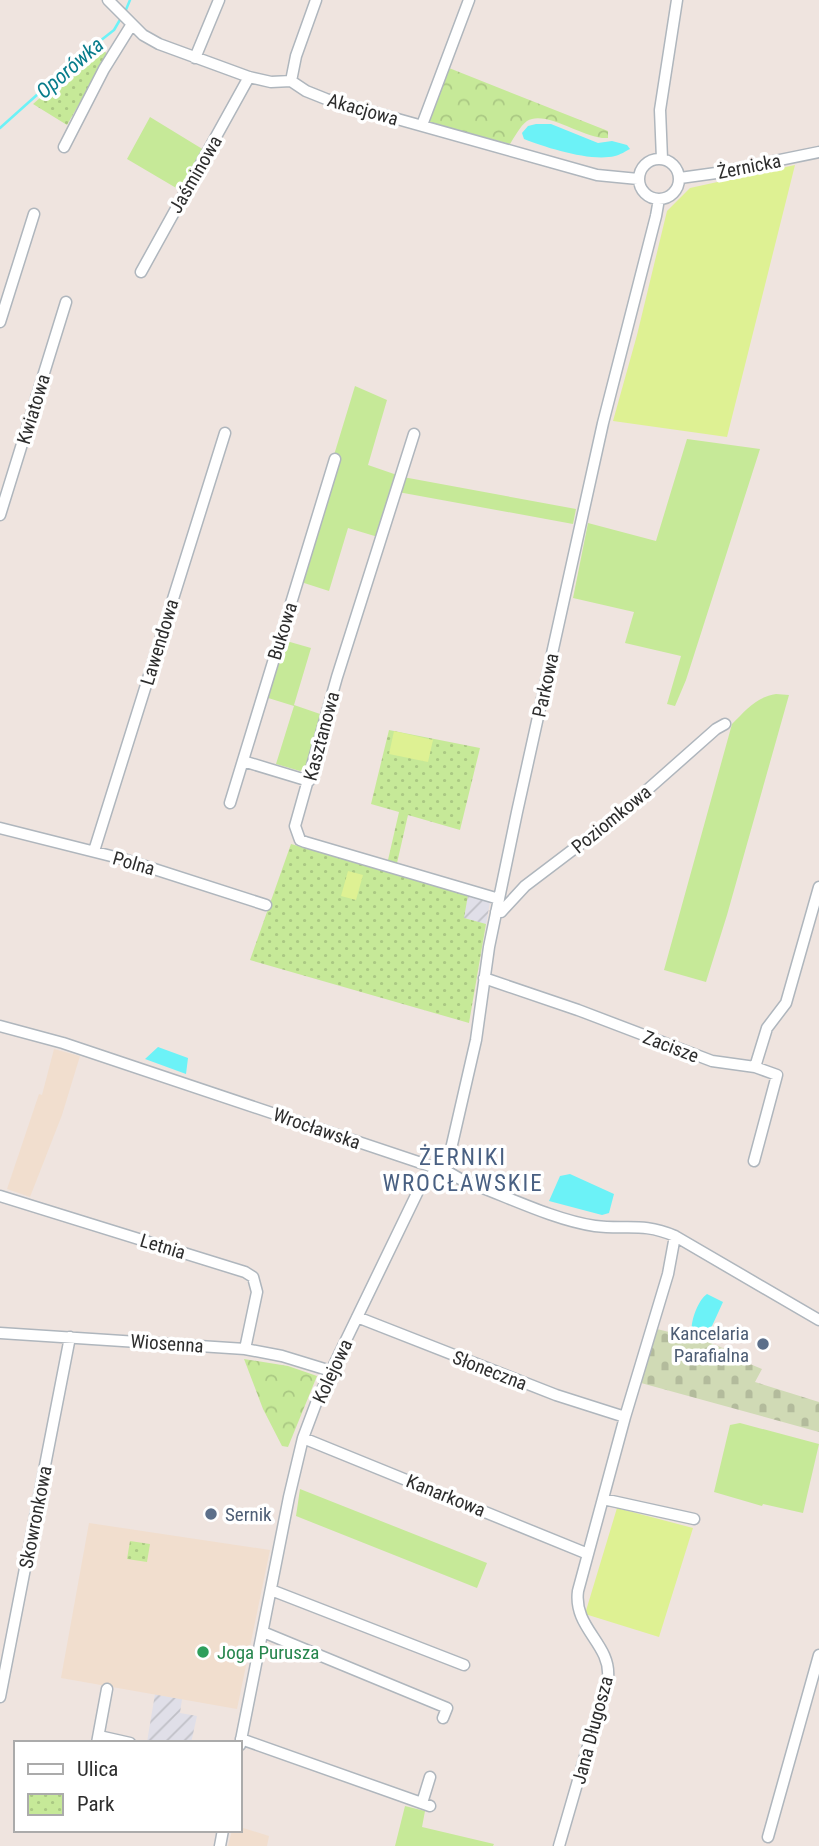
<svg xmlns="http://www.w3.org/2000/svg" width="819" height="1846" viewBox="0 0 819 1846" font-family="'Roboto Condensed',sans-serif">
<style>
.industrial{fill:url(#industrial-furrows)}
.education{fill:#f1dece}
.grass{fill:#c6e998}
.forest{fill:url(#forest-crowns)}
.cemetery{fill:url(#cemetery-stones)}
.park{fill:url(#park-dots)}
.pitch{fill:#def193}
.water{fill:#6cf2f7}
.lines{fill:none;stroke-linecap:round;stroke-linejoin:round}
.stream{stroke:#6cf2f7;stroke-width:2.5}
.minor-casing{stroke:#afb6bd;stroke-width:13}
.minor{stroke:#fff;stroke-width:10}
.service-dot{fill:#5c6f8a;stroke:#fff;stroke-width:2.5}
.leisure-dot{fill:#2e9e5b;stroke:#fff;stroke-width:2.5}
.labels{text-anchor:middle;stroke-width:7;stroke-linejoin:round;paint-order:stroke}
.street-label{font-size:19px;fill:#2d2d2d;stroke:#fff}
.service-label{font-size:19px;fill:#4e5e75;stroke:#fff;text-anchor:end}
.leisure-label{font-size:19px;fill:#27864d;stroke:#fff;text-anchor:start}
.water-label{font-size:21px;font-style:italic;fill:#077c8b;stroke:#fff}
.quarter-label{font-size:23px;letter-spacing:2px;fill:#496082;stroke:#fff}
</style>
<defs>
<pattern id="industrial-furrows" width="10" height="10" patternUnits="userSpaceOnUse" patternTransform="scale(1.75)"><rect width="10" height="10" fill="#e0dfe8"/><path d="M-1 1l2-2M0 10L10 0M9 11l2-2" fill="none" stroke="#c0c0c7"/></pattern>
<pattern id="forest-crowns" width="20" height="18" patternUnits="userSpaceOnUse" patternTransform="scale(1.75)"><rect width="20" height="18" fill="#c6e998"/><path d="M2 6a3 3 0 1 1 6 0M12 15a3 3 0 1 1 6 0" fill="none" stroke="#aac883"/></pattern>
<pattern id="cemetery-stones" width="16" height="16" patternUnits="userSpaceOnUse" patternTransform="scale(1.75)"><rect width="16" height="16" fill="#d0dab5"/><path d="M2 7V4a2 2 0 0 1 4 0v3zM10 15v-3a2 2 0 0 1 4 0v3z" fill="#b3bb9c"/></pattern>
<pattern id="park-dots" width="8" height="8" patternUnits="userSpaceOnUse" patternTransform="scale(1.75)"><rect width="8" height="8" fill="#c6e998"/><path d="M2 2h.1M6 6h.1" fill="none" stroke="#aac883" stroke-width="1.8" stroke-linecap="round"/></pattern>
</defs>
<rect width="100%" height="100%" fill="#efe4df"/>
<path class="industrial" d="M468,895L490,902L486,924L463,918Z
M155,1694L182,1699L180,1713L197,1716L191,1743L147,1742Z"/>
<path class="education" d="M54,1049L80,1056L62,1115L30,1197L7,1189L39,1094L42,1095Z
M89,1523L270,1550L237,1709L61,1678Z
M240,1827L269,1836L267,1846H228L232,1830H240Z"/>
<path class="grass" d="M150,117L204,150L183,192L127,159Z
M355,386L387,400L368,465L397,475L378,537L348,528L329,591L301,582L334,455Z
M687,439L760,449L686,680L675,706L667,704L681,656L625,643L634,612L573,598L588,523L656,541Z
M403,477L576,509L573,524L398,492Z
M283,640L311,648L294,705L323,715L307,768L300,771L276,764L294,706L265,697Z
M776,694L789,695L727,915L706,982L664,970L732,724C746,710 756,697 776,694Z
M740,1423L819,1444L803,1513L763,1504L762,1506L714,1492L730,1425Z
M300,1489L487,1563L477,1588L296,1516Z
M405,1806L425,1811L422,1827L494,1844L493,1846H395Z"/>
<path class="forest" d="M449,68L608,131V138C585,140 546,109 527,121C520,126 514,138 510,144L429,122Z
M244,1359L288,1366L317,1376L288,1447L282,1446L263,1409Z"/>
<path class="cemetery" d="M657,1329L709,1342L734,1353L738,1359L762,1369L755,1382L819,1402V1432L641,1383Z"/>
<path class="park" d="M98,47L108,54L67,125L33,104Z
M389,730L480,748L460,830L408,815L397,863L388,860L399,812L371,804Z
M291,844L468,895L464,918L486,924L469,1023L250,960Z
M130,1541L150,1544L147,1562L127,1559Z"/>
<path class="pitch" d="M795,165L727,437L613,421L637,335L667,211L690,188Z
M394,731L433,740L428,762L389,754Z
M348,871L363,875L356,900L341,896Z
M617,1508L693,1528L659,1637L585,1614Z"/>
<path class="water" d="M536,124H551L598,143L612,141L627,145L630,149C626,151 620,155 615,156C591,162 547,148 524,139L522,133L528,126Z
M158,1047L188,1058L186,1074L145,1059Z
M570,1174L614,1194L609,1213L602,1215L549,1201L560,1176Z
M707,1294L723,1302L712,1326L704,1337L692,1332C690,1322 698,1300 707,1294Z"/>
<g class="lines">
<path class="stream" d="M125,12L130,0
M0,128L77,59L114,30L121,18"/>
<defs>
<path id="minor" d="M108,0L143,35L159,44L249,77L271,82L291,81L306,91L326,99L597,175L638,179
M195,58L219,0
M291,81L296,56L316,0
M422,125L469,0
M64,147L104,69L132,24
M639 179a20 20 0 1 1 40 0a20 20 0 1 1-40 0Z
M662,159L660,110L677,0
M680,178L716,173L819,152
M141,272L249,77
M0,322L34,214
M414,434L337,677L295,826L300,840L305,842L499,899
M0,515L66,302
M243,761L309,781
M230,803L335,459
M0,828L123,859L266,905
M94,851L225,433
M496,912H501L525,886L620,814L716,729L725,724
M484,978L578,1010L712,1061L755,1067L777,1075L754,1161
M0,1026L63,1043L448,1172L462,1180C502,1194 553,1220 595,1226C627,1230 642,1222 675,1236L819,1320
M755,1067L767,1028L786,1003L819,887
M0,1196L245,1272L253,1277L257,1292L245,1349
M357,1317L556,1395L625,1417
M0,1333L245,1349L282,1356L331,1371
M303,1438L588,1554
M603,1499L694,1519
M271,1590L464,1665
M263,1632L447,1708L443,1718
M0,1697L70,1337
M99,1736L130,1743
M241,1739L430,1806
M97,1743L107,1689
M240,1745L289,1497L303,1438L318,1398L421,1185L444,1163L451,1149L476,1040L489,947L517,812L603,423L656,216L659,199
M422,1803L430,1777
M768,1837L819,1655
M220,1846L223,1830
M559,1846L608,1677C611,1644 573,1628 578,1591L625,1417L668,1274L675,1236"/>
</defs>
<use href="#minor" class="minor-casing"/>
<use href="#minor" class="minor"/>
</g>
<g class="service-dot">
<circle cx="763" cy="1344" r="7"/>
<circle cx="211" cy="1514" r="7"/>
</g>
<circle class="leisure-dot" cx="203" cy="1652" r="7"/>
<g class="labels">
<g class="street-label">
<text transform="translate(363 109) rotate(16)" y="7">Akacjowa</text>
<text transform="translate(749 166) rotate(-11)" y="7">Żernicka</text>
<text transform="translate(195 174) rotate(-60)" y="7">Jaśminowa</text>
<text transform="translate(33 409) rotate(-73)" y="7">Kwiatowa</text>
<text transform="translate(282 631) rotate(-73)" y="7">Bukowa</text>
<text transform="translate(159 642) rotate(-73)" y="7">Lawendowa</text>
<text transform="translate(545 685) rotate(-78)" y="7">Parkowa</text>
<text transform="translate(321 736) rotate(-75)" y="7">Kasztanowa</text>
<text transform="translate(611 819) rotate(-39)" y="7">Poziomkowa</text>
<text transform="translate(134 863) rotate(16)" y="7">Polna</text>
<text transform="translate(671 1046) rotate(21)" y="7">Zacisze</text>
<text transform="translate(317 1128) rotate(19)" y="7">Wrocławska</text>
<text transform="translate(163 1246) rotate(17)" y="7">Letnia</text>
<text transform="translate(167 1343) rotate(4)" y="7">Wiosenna</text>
<text transform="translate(490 1370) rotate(21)" y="7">Słoneczna</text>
<text transform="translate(332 1371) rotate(-65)" y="7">Kolejowa</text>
<text transform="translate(446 1495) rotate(22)" y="7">Kanarkowa</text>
<text transform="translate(35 1517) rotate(-79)" y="7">Skowronkowa</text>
<text transform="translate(592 1730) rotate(-75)" y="7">Jana Długosza</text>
</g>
<g class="service-label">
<text x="749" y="1340">Kancelaria<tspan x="749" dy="22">Parafialna</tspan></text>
<text x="225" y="1521" text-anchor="start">Sernik</text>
</g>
<g class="leisure-label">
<text x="217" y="1659">Joga Purusza</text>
</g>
<g class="water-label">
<text transform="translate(70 68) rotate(-41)" y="7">Oporówka</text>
</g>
<g class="quarter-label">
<text x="463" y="1165">ŻERNIKI<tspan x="463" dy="26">WROCŁAWSKIE</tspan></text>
</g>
</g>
<rect x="14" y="1741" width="228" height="91" fill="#ffffff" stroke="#ababab" stroke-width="2"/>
<rect x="28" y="1764" width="35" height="10" fill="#ffffff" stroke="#ababab" stroke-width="2"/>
<text x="77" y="1776" font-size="21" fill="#2d2d2d">Ulica</text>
<rect x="28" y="1794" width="35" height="21" fill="url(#park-dots)" stroke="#ababab" stroke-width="2"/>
<text x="77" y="1811" font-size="21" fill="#2d2d2d">Park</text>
</svg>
